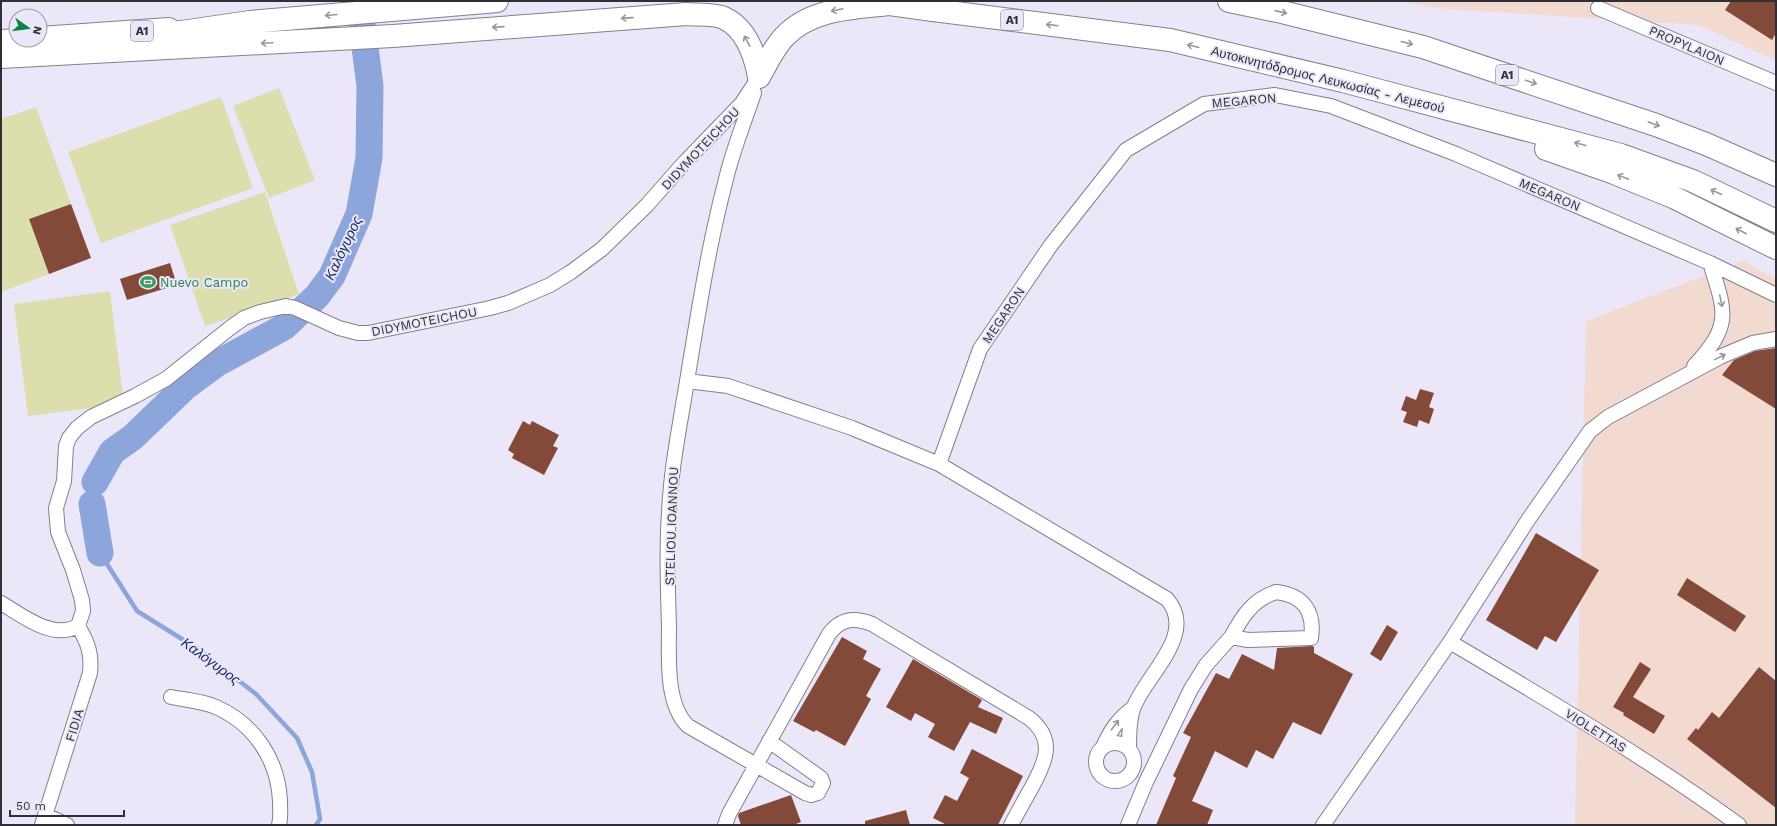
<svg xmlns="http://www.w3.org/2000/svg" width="1777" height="826" viewBox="0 0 1777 826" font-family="'Work Sans',sans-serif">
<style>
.industrial{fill:#f2dad0}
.green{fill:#dcdeae}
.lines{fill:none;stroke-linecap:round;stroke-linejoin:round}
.stream{stroke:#8ca5db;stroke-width:4.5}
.river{stroke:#8ca5db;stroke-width:27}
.building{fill:#834a39}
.minor-casing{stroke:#837f8f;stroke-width:16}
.trunk-casing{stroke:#837f8f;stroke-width:24}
.motorway-casing{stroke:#837f8f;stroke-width:24}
.minor{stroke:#fff;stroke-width:14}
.trunk{stroke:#fff;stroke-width:22}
.motorway{stroke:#fff;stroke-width:22}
.oneway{stroke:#98979a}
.labels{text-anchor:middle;stroke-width:4;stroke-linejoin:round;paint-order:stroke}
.shield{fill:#ebe6f8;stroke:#686670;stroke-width:1}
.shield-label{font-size:12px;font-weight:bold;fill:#302f35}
.street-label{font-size:13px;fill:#302f35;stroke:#ebe6f8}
.leisure-label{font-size:13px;fill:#27864d;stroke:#ebe6f8;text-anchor:start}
.water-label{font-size:14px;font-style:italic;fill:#142c6a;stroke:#ebe6f8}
</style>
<rect width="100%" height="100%" fill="#ebe6f8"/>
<path class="industrial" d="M1404,1H1776V61L1699,25L1434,8Z
M1743,261L1776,279V825H1575L1586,321Z"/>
<path class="green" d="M279,88L315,180L269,198L233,106Z
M221,97L253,188L101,243L68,152Z
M36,107L71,204L29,219L49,274L1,292V119Z
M265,192L299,294L205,326L170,225Z
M110,291L124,404L28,416L14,304Z"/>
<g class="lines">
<path class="stream" d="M100,553L137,611L198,649L256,694L297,738L312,772L320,819L316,825"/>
<path class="river" d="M95,482L112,452L133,437L186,386L216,364L284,327L317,296L332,276L359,214L369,158L370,86L359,1
M92,504L100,553"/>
</g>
<path class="building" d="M1731,1H1776V33L1772,40L1725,10Z
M71,204L91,258L49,274L29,219Z
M170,263L177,285L127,300L120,279Z
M1776,348V409L1722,375L1734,360L1755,351Z
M1420,389L1434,393L1429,407L1434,409L1429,424L1419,420L1417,427L1403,422L1407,412L1401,410L1406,396L1416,400Z
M523,421L530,425L532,421L559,435L553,446L558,448L544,475L512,458L514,454L508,450Z
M1536,533L1599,570L1556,642L1545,636L1537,650L1486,620Z
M1687,578L1746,616L1735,632L1677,595Z
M1387,625L1398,632L1381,661L1370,654Z
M842,637L867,651L863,659L881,669L866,696L871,699L845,746L816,730L814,732L793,721Z
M1312,646L1314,647V653L1353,674L1321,735L1293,722L1273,759L1256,750L1247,768L1215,751L1192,801L1213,810L1207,825H1156L1176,778L1173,776L1191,737L1183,733L1216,673L1229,679L1242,654L1274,670L1277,648Z
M913,659L982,700L978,707L1003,718L996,734L970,722L954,751L928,737L935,724L915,713L911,721L886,707Z
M1640,662L1651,669L1633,697L1665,716L1654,734L1623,715L1624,713L1613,707Z
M1759,667L1776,681V808L1687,739L1696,728L1698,730L1712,712L1719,718Z
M972,749L1023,776L998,825H947L933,818L945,795L957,801L969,778L960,773Z
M791,795L801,822L793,825H741L738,816L739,813Z
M906,810L910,825H865V821Z"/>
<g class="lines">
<defs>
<path id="minor" d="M1598,8L1776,83
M754,93C744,123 732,152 725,183C708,248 698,315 687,381C680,425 671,467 669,513C666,551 668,589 669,627C669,656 665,704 688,726L805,793L811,795L818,793L823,783L821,778L769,741
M1694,366C1732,325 1726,313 1710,263
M687,381L728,386L852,428L939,464L1167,599C1198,635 1145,675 1133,709C1129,721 1129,736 1129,748
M939,464L980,349L1051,245L1126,150L1204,104L1275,95L1331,106L1456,154L1710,263L1776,295
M1276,592C1303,595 1315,611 1311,638L1248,640L1231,637C1242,617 1253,599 1276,592Z
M1,603C23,616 52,640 78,626
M78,626L83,611L82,600L73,570L58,532L56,508L64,481L66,446L69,438L77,428L91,417L135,396L166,379L230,328L244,318L260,312L286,306L295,308L339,328L358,333H368L490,308L508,303L550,285L571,272L602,249L647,205L684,163L742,103L759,77
M1450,642C1548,700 1647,758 1739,825
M171,697C186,700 202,701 216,707C254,724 278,759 280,801C280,808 281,817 279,825
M1096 762a19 19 0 1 1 38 0a19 19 0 1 1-38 0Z
M1103,747C1110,731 1118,719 1133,708
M46,815L67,825
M42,825L90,673C92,653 88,643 78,626
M725,825L729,814L829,634C841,618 855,617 872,624L1029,718C1056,739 1046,761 1032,787C1025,799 1018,812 1011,825
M1128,825L1146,782L1191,689L1206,665L1231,637
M1323,825L1450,642L1528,520L1590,431L1608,417L1722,356L1753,343L1776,339"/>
<path id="trunk" d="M1229,1L1282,12L1423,47L1656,125L1706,144L1776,175
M933,10L1170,40L1343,81L1621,155L1693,181L1776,221
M1546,149L1614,173L1673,197L1776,248"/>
<path id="motorway" d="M875,2L933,10
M154,36L250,22L497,1
M40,38L169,29
M1,41L19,40
M1,57L393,36L687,14C697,15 716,14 724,18C747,29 755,55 759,77
M759,77C767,63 774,47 785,36C812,8 854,8 889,4"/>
</defs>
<use href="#minor" class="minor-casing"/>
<use href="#trunk" class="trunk-casing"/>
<use href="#motorway" class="motorway-casing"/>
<use href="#minor" class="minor"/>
<use href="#trunk" class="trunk"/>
<use href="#motorway" class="motorway"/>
</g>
<defs><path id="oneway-shaft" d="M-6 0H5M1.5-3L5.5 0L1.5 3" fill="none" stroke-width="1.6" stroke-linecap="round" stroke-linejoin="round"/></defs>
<g class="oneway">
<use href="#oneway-shaft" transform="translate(837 10) rotate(168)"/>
<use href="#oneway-shaft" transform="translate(1281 12) rotate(13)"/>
<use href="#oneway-shaft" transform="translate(331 15) rotate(175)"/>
<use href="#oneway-shaft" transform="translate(627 18) rotate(176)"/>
<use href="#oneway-shaft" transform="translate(1052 25) rotate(-173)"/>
<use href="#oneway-shaft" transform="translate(498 27) rotate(176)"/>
<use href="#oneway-shaft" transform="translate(747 41) rotate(-119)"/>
<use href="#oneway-shaft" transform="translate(267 43) rotate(177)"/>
<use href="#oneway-shaft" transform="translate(1407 43) rotate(14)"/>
<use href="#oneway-shaft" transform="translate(1193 46) rotate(-166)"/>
<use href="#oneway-shaft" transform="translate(1531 82) rotate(18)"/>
<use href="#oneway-shaft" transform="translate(1654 124) rotate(20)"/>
<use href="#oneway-shaft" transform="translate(1580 144) rotate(-165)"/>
<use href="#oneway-shaft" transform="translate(1623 177) rotate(-158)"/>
<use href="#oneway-shaft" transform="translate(1716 192) rotate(-155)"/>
<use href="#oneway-shaft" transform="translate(1741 231) rotate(-153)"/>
<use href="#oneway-shaft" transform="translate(1721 301) rotate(78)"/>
<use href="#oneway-shaft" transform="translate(1720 357) rotate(-26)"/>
<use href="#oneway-shaft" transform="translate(1115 725) rotate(-53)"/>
</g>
<defs>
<symbol id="stadium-bare" viewBox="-9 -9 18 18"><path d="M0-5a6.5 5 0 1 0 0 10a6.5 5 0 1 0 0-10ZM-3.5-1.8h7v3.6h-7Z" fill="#2e9e5b" stroke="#ebe6f8" stroke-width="2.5" paint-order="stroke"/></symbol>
</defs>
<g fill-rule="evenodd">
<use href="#stadium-bare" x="137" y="271" width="22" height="22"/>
</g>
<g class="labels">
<g class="shield">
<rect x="1001" y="10" width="22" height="20" rx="3"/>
<rect x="131" y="21" width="22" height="20" rx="3"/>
<rect x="1496" y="65" width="22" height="20" rx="3"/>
</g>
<g class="shield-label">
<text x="1012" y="24">A1</text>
<text x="142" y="35">A1</text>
<text x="1507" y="79">A1</text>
</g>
<g class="street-label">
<text transform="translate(1687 45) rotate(23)" y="5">PROPYLAION</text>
<text transform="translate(1328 79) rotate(14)" y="5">Αυτοκινητόδρομος Λευκωσίας - Λεμεσού</text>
<text transform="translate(1244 100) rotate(-5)" y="5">MEGARON</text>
<text transform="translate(700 148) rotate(-47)" y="5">DIDYMOTEICHOU</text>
<text transform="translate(1550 194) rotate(23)" y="5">MEGARON</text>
<text transform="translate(1003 315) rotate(-56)" y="5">MEGARON</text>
<text transform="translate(424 321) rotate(-11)" y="5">DIDYMOTEICHOU</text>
<text transform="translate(671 526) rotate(-88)" y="5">STELIOU IOANNOU</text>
<text transform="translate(74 725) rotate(-73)" y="5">FIDIA</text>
<text transform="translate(1596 730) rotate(32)" y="5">VIOLETTAS</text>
</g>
<g class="leisure-label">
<text x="160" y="287">Nuevo Campo</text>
</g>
<g class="water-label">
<text transform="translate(343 248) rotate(-65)" y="5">Καλόγυρος</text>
<text transform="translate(211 661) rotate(36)" y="5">Καλόγυρος</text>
</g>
</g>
<rect width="1777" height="826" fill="none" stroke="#302f35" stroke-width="4"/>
<g transform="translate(28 28) rotate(104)"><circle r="19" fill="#ebe6f8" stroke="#a09daa"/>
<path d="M0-3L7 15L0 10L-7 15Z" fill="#09853f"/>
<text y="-6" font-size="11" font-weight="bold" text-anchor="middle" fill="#302f35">N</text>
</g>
<path d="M10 810v6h114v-6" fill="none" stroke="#302f35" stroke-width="2"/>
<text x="16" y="810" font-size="12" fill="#302f35" stroke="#ebe6f8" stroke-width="3" paint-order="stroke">50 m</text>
</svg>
